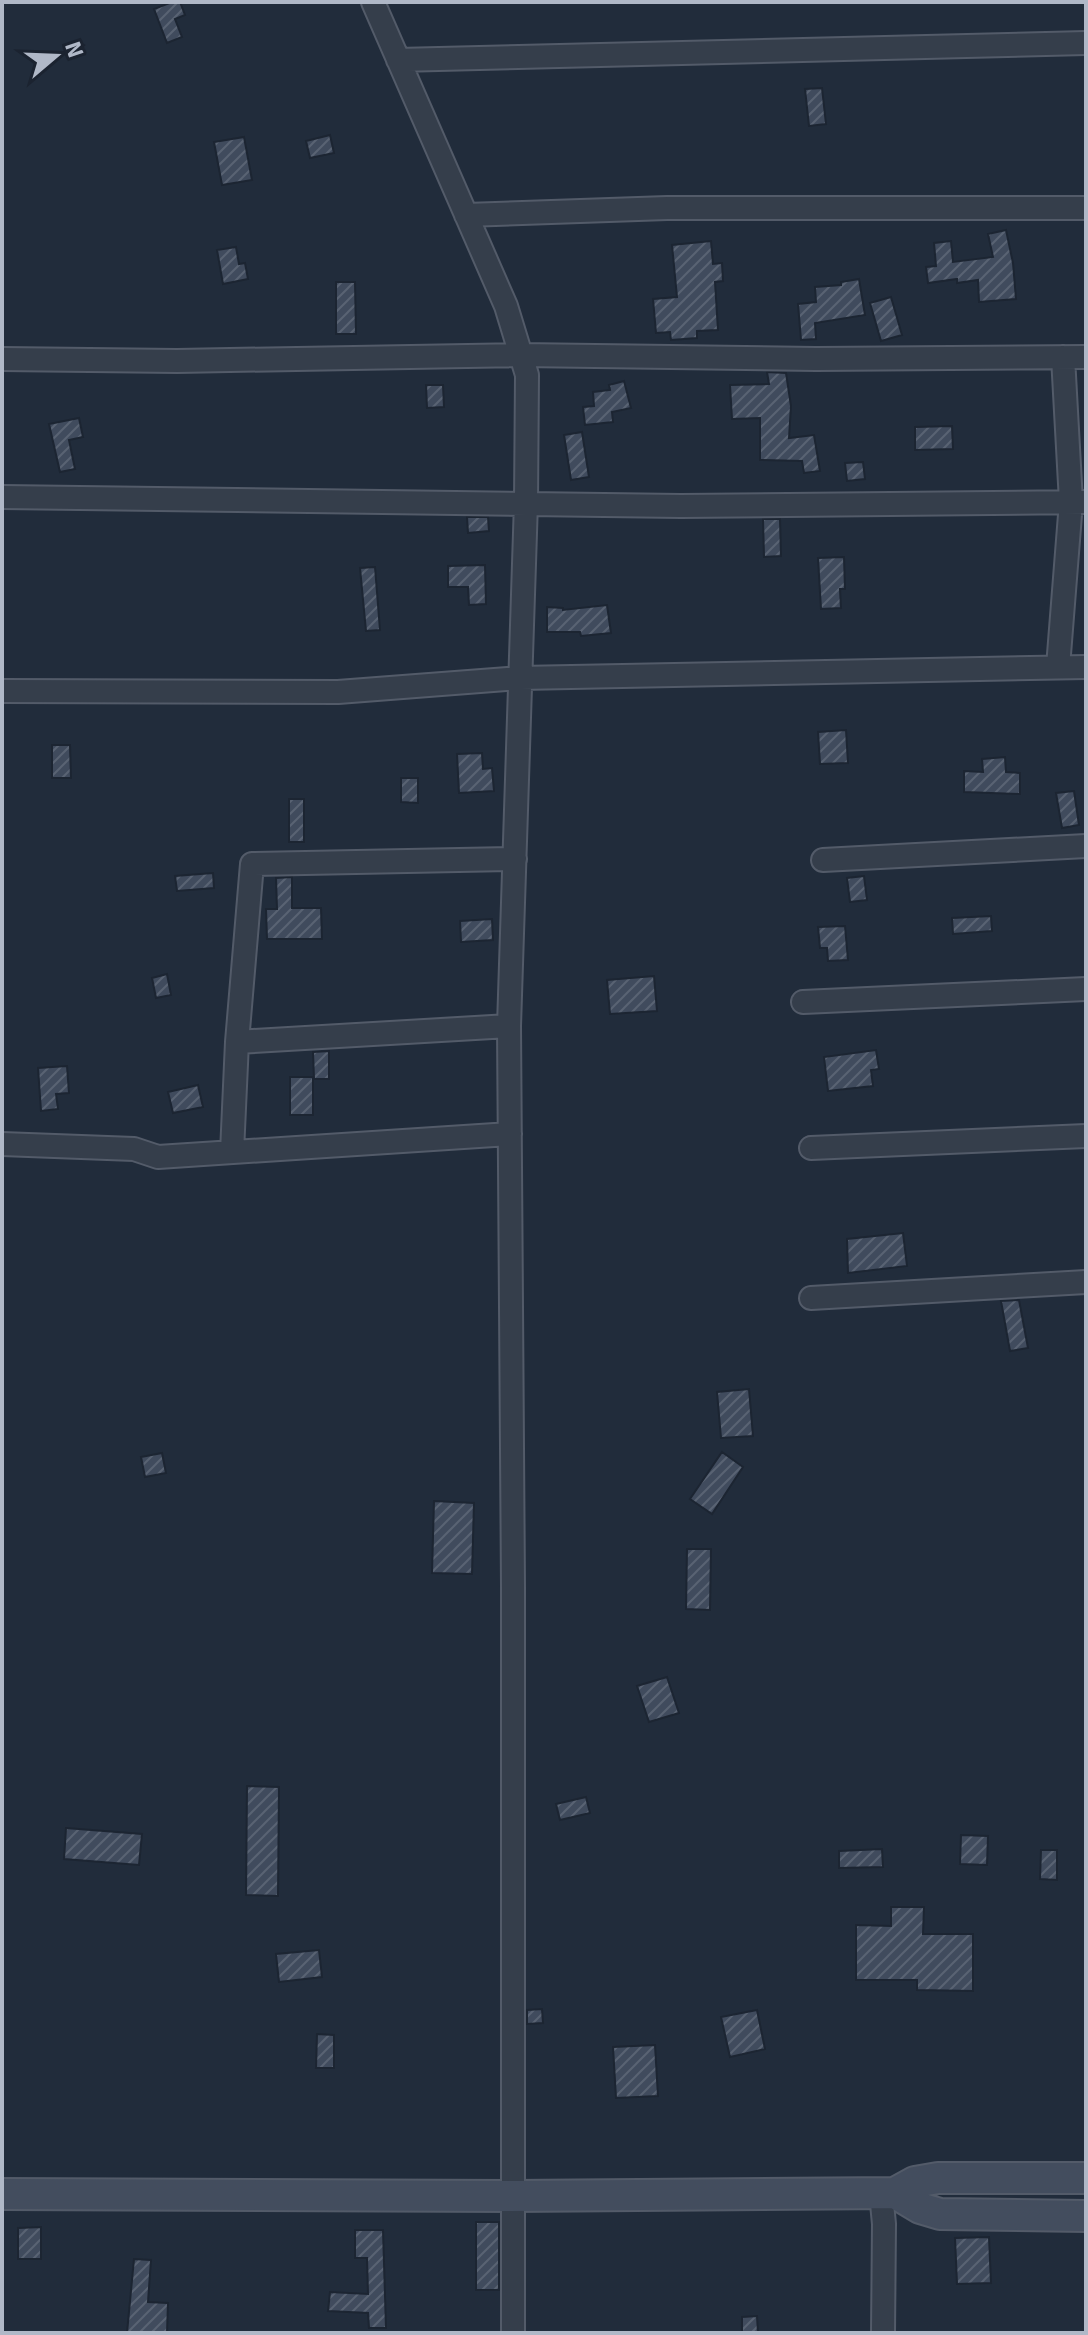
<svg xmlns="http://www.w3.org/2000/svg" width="1088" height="2335" viewBox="0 0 1088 2335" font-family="Signika,sans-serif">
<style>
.building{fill:url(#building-hatch);stroke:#1c2532;stroke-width:2}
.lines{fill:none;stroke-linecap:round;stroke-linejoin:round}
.street-casing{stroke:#535b69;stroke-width:26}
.secondary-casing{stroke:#535b69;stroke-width:34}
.street{stroke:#353e4b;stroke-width:22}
.secondary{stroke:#434d5e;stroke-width:30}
</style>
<defs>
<pattern id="building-hatch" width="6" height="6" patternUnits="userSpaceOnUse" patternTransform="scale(2)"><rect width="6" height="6" fill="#404b5d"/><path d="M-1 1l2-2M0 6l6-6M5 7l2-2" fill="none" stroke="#596373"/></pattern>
</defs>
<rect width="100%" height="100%" fill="#212c3b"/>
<path class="building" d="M172,2H180L185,15L175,19L182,37L167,43L154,9Z
M822,88L826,124L809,126L805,89Z
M330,135L334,153L310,158L306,141Z
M244,137L252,180L222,185L214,142Z
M1006,230L1013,263L1016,299L979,302L978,280L957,283V279L928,283L926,267L936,266L934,243L951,241L953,262L993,257L988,234Z
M711,241L713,264L722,263L723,281L715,282L718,330L697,331V338L671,340L670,332L656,333L653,299L677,297L672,245Z
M236,247L239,264L245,263L248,279L223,284L217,250Z
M859,279L865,315L815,323L816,339L801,340L798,304L816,302L815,287L841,285V282Z
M336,282H355L356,334H336Z
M891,297L902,335L881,341L870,303Z
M767,372L786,373L791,406L789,438L814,435L820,471L804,473L802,461L760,460V418L732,419L730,385L769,384Z
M624,381L631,408L612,412L613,422L585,425L583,407L594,406L593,392L610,390L609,385Z
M426,385H443L444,407L427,408Z
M79,418L83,437L69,440L75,469L60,472L49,424Z
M952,426L953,449L915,450V427Z
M582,432L589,477L571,480L564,435Z
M863,462L865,479L847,481L845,463Z
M467,517H488L489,531L468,533Z
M763,519H780L781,556L764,557Z
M844,557L845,589H840L841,608L821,609L818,558Z
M485,565L486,604L469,605L468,587H448V566Z
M375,567L380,630L366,631L360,568Z
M607,605L611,633L581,636L580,632H547V607L563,608V610Z
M846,730L848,763L820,764L818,732Z
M52,745H70L71,778H52Z
M482,753L483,769L492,768L494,791L459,793L457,754Z
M1005,757L1006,772L1020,773V794L964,792V771L983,772L982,759Z
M401,778H418V803L401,802Z
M1074,791L1079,825L1062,828L1056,793Z
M289,799H304V842H289Z
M213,873L214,888L177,891L175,876Z
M864,876L867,900L850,902L847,878Z
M292,877V908H321L322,939H267L266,909H277L276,878Z
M991,916L992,931L953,934L952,918Z
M492,919L493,940L461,942L460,921Z
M845,926L848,960L828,961L827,948H820L818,927Z
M167,974L171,995L156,998L152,978Z
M654,976L657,1011L610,1014L607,980Z
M876,1050L879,1069L871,1070L873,1086L828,1091L824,1057Z
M329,1051V1079H314L313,1052Z
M67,1066L69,1093L56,1094L58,1109L41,1111L38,1068Z
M290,1077H313V1115H290Z
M198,1085L203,1107L173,1113L168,1092Z
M903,1233L907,1266L848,1273L847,1239Z
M1019,1300L1028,1348L1010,1351L1001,1301Z
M749,1389L753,1436L721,1438L717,1392Z
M722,1452L743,1467L712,1514L690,1499Z
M162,1453L166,1473L145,1477L141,1457Z
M434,1501L474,1503L472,1574L432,1573Z
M687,1549H711L710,1610L686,1609Z
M667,1677L679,1713L649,1722L637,1686Z
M247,1786L279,1787L278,1896L246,1895Z
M586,1797L590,1813L560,1820L556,1804Z
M66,1828L142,1834L139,1865L64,1859Z
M961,1835L988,1836L987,1865L960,1864Z
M882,1849L883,1867L839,1868V1851Z
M1041,1850H1057V1880L1040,1879Z
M891,1907H924L923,1934H973V1991L917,1990V1980H856V1925L891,1926Z
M319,1950L322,1977L279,1982L276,1954Z
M542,2009L543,2023L527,2024V2010Z
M757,2010L765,2049L730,2057L721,2017Z
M317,2034L334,2035V2068H316Z
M655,2045L658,2096L616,2098L613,2047Z
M476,2222H499V2290H476Z
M41,2227V2259H18V2228Z
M355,2230H383L386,2328H369L368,2313L328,2311L330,2292L368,2294L367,2258H355Z
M989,2237L991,2283L957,2284L955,2238Z
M134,2259L151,2260L148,2302L168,2303L167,2333H127Z
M757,2316L758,2333H742V2317Z"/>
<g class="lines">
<defs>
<path id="street" d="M373,2L506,306L527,375L526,502L509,1026L513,1587V2333
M398,60L1086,43
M466,215L667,208H1086
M2,359L177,361L521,355L816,359L1086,357
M2,497L681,506L1086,502
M1058,667L1071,502L1063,357
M2,691L338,692L520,678L1086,667
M823,860L1086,846
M803,1002L1086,989
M237,1042L509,1026
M2,1144L134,1149L158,1157L510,1134
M811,1148L1086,1136
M232,1152L237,1042L252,864L515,859
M811,1298L1086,1282
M881,2193L884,2224L883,2333"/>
<path id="secondary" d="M895,2193L920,2208L940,2214L1086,2216
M2,2194L513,2196L895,2193L915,2182L938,2178H1086"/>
</defs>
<use href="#street" class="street-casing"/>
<use href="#secondary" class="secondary-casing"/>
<use href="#street" class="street"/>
<use href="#secondary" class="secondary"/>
</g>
<rect width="1088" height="2335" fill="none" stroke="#b0b8c7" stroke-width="8"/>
<g transform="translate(56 56) rotate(71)" stroke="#1b2330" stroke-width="6" paint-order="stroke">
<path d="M0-6L14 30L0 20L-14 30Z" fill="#b0b8c7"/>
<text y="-12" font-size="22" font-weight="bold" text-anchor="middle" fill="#b0b8c7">N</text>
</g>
</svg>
